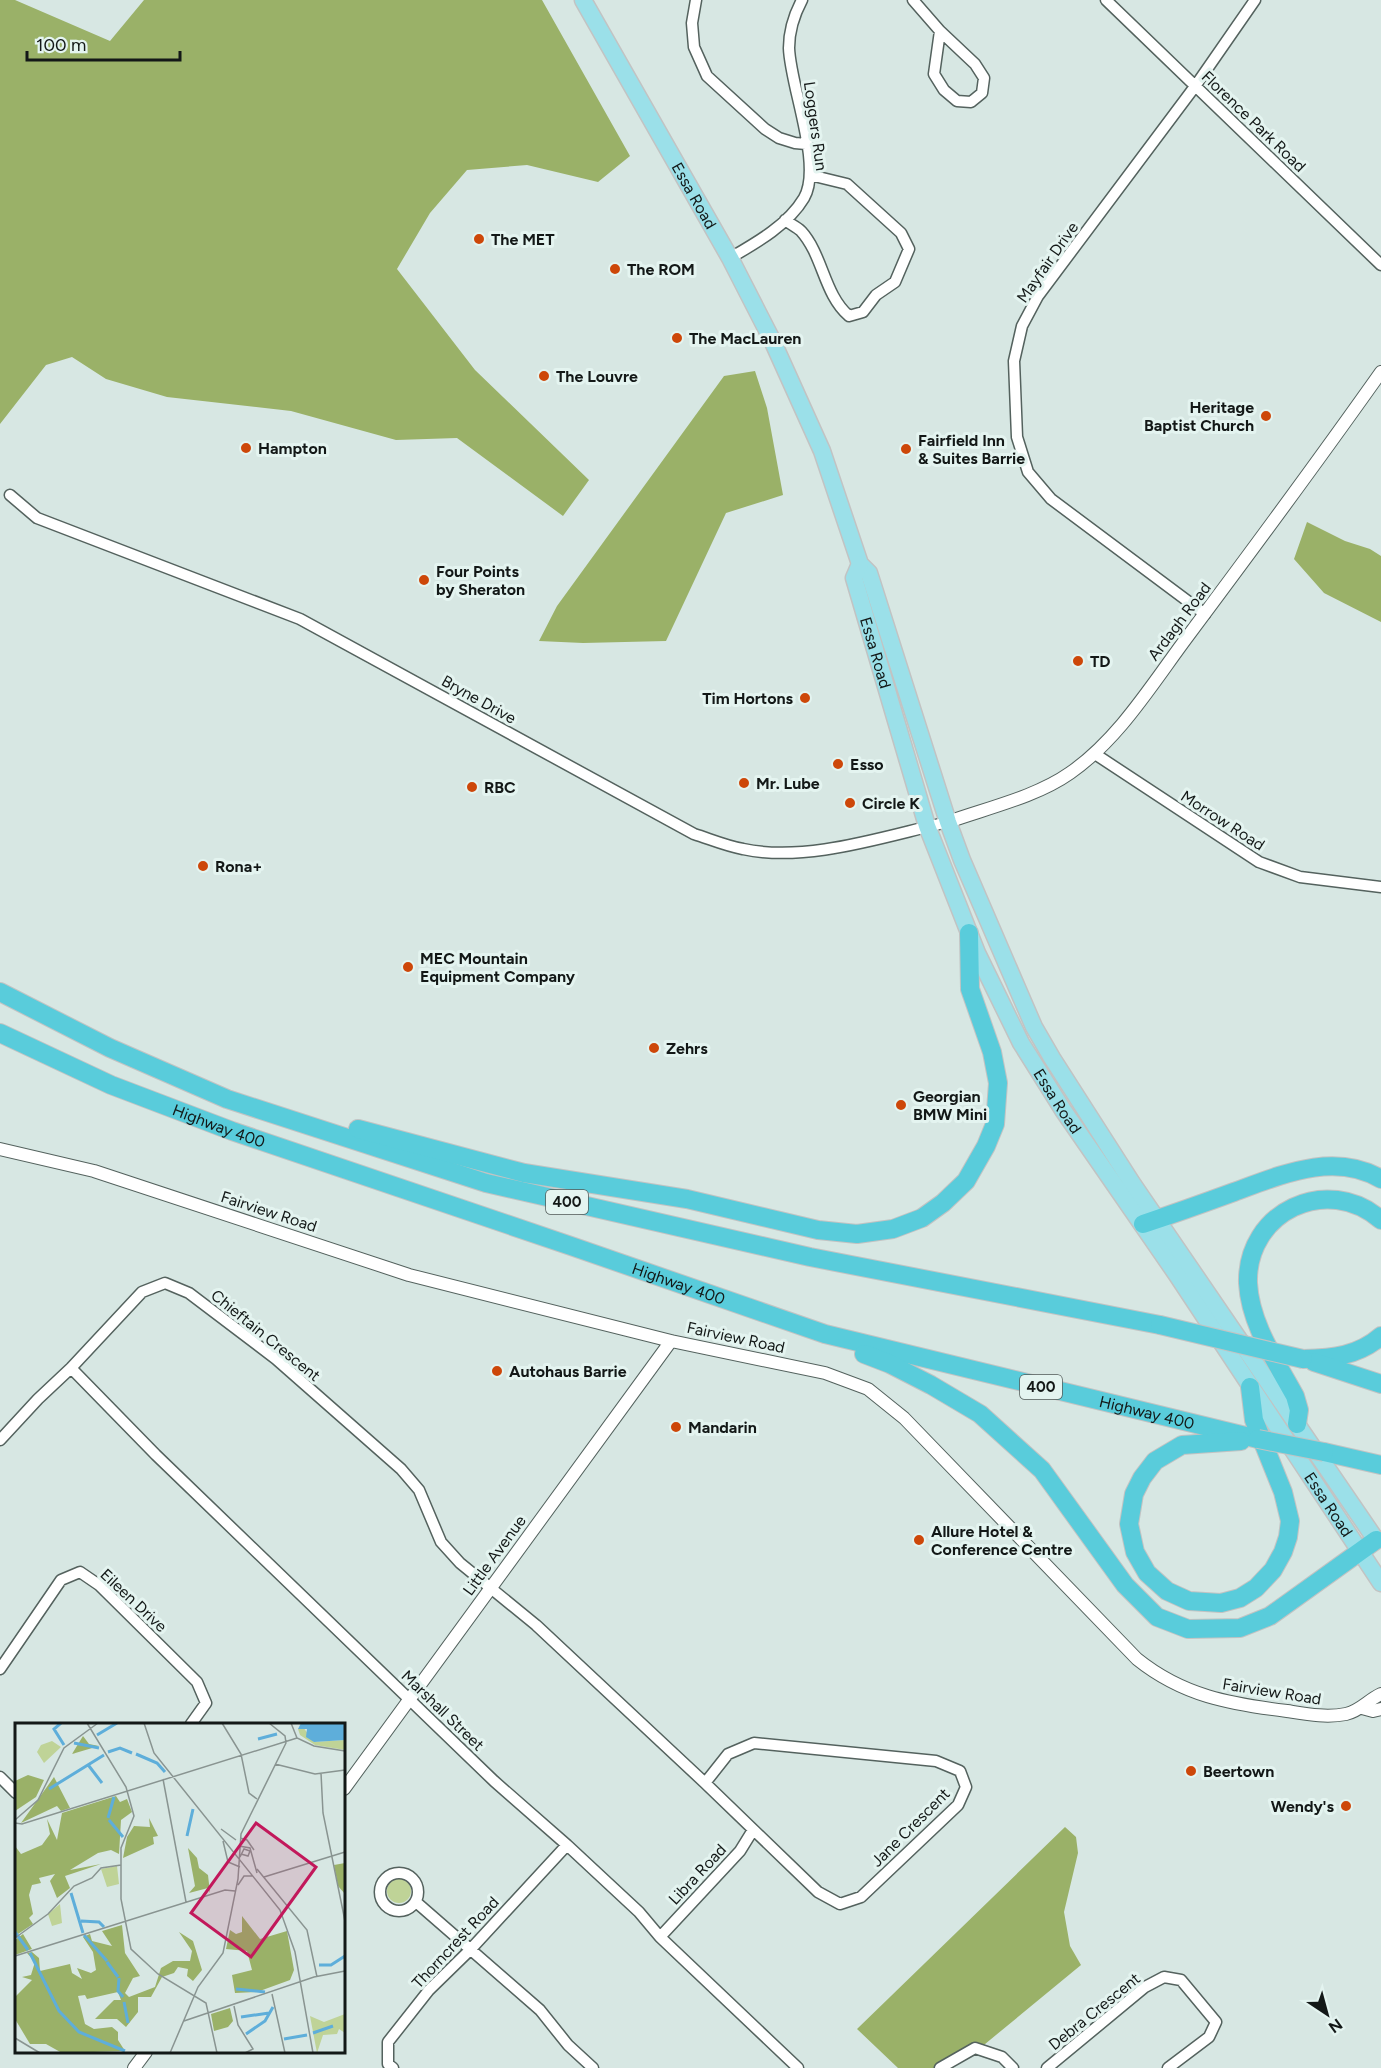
<svg xmlns="http://www.w3.org/2000/svg" width="1381" height="2068" viewBox="0 0 1381 2068" font-family="Figtree,sans-serif">
<style>
.green{fill:#bfd397}
.forest{fill:#9ab168}
.lines{fill:none;stroke-linecap:round;stroke-linejoin:round}
.minor-casing{stroke:#54625e;stroke-width:13}
.tertiary-casing{stroke:#54625e;stroke-width:14}
.primary-casing{stroke:#c2c3c3;stroke-width:19}
.motorway-casing{stroke:#c2c3c3;stroke-width:20}
.minor{stroke:#fff;stroke-width:10}
.tertiary{stroke:#fff;stroke-width:12}
.primary{stroke:#9be0e9;stroke-width:16}
.motorway{stroke:#59ccdb;stroke-width:18}
.motorway-bridge-casing{stroke:#c2c3c3;stroke-width:20;stroke-linecap:butt}
.motorway-bridge{stroke:#59ccdb;stroke-width:18}
.poi-dot{fill:#cd4709;stroke:#e4f4f0;stroke-width:2}
.labels{text-anchor:middle;stroke-width:6;stroke-linejoin:round;paint-order:stroke}
.shield{fill:#e4f4f0;stroke:#525a58;stroke-width:1.5}
.shield-label{font-size:15px;font-weight:bold;fill:#131817}
.street-label{font-size:16px;fill:#131817;stroke:#e4f4f0}
.poi-label{font-size:16px;font-weight:bold;fill:#131817;stroke:#e4f4f0;text-anchor:start}
.inset-river{fill:none;stroke:#5eaeda;stroke-width:3}
.inset-road{fill:none;stroke:#899491;stroke-width:1.5}
.view{fill:#c2185b;fill-opacity:0.15;stroke:#c2185b;stroke-width:3}
.inset-edge{fill:none;stroke:#131817;stroke-width:3}
</style>
<rect width="100%" height="100%" fill="#d7e7e3"/>
<path class="green" d="M387 1891a12 12 0 1 1 24 0a12 12 0 1 1-24 0Z"/>
<path class="forest" d="M0,0H15L110,41L144,0H542L630,156L598,182L527,165L467,170L430,213L397,269L475,370L589,480L563,516L457,438L396,440L291,411L167,397L106,379L72,357L46,365L0,424Z
M755,371L767,408L783,495L726,513L666,641L583,643L539,641L557,606L724,376Z
M1307,522L1345,541L1370,549L1381,556V622L1324,593L1294,559Z
M1065,1827L1076,1837L1078,1853L1064,1912L1070,1946L1081,1965L979,2049L937,2068H898L857,2029Z"/>
<g class="lines">
<defs>
<path id="minor" d="M696,0L692,23L694,47L707,76L765,129L779,138L795,143L806,144
M913,0L940,31L975,64L984,78L982,93L971,102L957,101L944,90L934,74L940,31
M1106,0L1381,265
M785,220C790,224 797,227 801,231C823,255 824,295 849,316L863,312L876,295L895,282L909,249L901,233L847,184L810,175
M730,258C756,243 788,225 804,198C823,165 790,86 789,48C789,31 794,15 802,0
M10,495L37,518L300,619L694,834C710,839 726,846 743,849C807,863 885,836 948,822
M1205,614L1051,499L1028,472L1017,437L1014,361L1022,326L1038,296L1196,85L1255,0
M1095,754L1259,862L1300,877L1381,887
M71,1368L156,1455L494,1781L567,1845L639,1912L660,1937L798,2068
M0,1440L38,1399L71,1368L142,1292L165,1283L189,1293L276,1359L401,1469L419,1490L441,1542L460,1563L536,1625L705,1783L818,1892L840,1904L861,1897L958,1805L966,1787L960,1771L936,1761L754,1743L728,1754L705,1783
M0,1669L61,1580L80,1572L99,1585L197,1682L206,1703L191,1724
M0,1777L16,1793
M380 1892a19 19 0 1 1 38 0a19 19 0 1 1-38 0Z
M416,1902L540,2010L568,2045L593,2068
M660,1937L740,1851L753,1830
M393,2068L388,2064V2042L429,1990L470,1950L567,1845
M940,2068L975,2048L1002,2057L1013,2068
M1047,2068L1145,1987L1164,1977L1181,1980L1216,2022L1209,2037L1168,2068"/>
<path id="tertiary" d="M948,822C987,808 1036,797 1070,773C1119,739 1152,684 1188,636C1253,549 1318,461 1381,372
M0,1149L94,1171L409,1275L671,1341L825,1373L868,1389L904,1418L1137,1659C1183,1696 1230,1704 1287,1711C1306,1714 1326,1718 1346,1714C1360,1711 1368,1700 1381,1694
M1362,1708L1373,1711L1381,1709
M344,1789L671,1341
M134,2068L146,2052"/>
<g id="primary">
<path id="s1" d="M583,0L730,258L772,340L822,451L860,564L869,573L948,822L962,860L1018,990L1034,1027L1052,1058L1132,1183L1376,1540"/>
<path id="s2" d="M860,564L854,578L927,826L977,953L1021,1043L1063,1110L1177,1275L1381,1583"/>
</g>
<g id="motorway">
<path d="M0,992L110,1048L227,1099L486,1183L810,1257L1160,1325"/>
<path id="s3" d="M0,1033L111,1085L232,1131L571,1246L825,1334L1258,1439"/>
<path d="M358,1129L524,1173L687,1199L818,1230L857,1234L893,1229L922,1218L943,1203L966,1181L986,1146L995,1124L998,1083L992,1052L970,989L969,933"/>
<path d="M1143,1224C1173,1214 1204,1203 1234,1192C1281,1175 1334,1151 1381,1179"/>
<path d="M864,1354L890,1364L931,1385L980,1414L1042,1470L1125,1585L1157,1617L1188,1629L1240,1628L1270,1616L1376,1540"/>
<path d="M1303,1359C1333,1358 1358,1356 1381,1336"/>
<path d="M1314,1362L1381,1384"/>
<path d="M1297,1424L1299,1410L1295,1396C1276,1361 1250,1324 1248,1283C1246,1212 1327,1173 1381,1220"/>
<path d="M1241,1441L1182,1445L1155,1461L1142,1478L1134,1494L1129,1524L1135,1552L1147,1573L1167,1591L1189,1601L1221,1603L1240,1598L1256,1588L1273,1570L1283,1552L1288,1537L1290,1521L1283,1492L1254,1420L1250,1387"/>
<path d="M1324,1452L1381,1465"/>
</g>
</defs>
<use href="#minor" class="minor-casing"/>
<use href="#tertiary" class="tertiary-casing"/>
<use href="#primary" class="primary-casing"/>
<use href="#motorway" class="motorway-casing"/>
<use href="#minor" class="minor"/>
<use href="#tertiary" class="tertiary"/>
<use href="#primary" class="primary"/>
<use href="#motorway" class="motorway"/>
<defs>
<path id="motorway-bridge" d="M1160,1325L1303,1359
M1258,1439L1324,1452"/>
</defs>
<use href="#motorway-bridge" class="motorway-bridge-casing"/>
<use href="#motorway-bridge" class="motorway-bridge"/>
</g>
<g class="poi-dot">
<circle cx="479" cy="239" r="6"/>
<circle cx="615" cy="269" r="6"/>
<circle cx="677" cy="338" r="6"/>
<circle cx="544" cy="376" r="6"/>
<circle cx="1266" cy="416" r="6"/>
<circle cx="246" cy="448" r="6"/>
<circle cx="906" cy="449" r="6"/>
<circle cx="424" cy="580" r="6"/>
<circle cx="1078" cy="661" r="6"/>
<circle cx="805" cy="698" r="6"/>
<circle cx="838" cy="764" r="6"/>
<circle cx="744" cy="783" r="6"/>
<circle cx="472" cy="787" r="6"/>
<circle cx="850" cy="803" r="6"/>
<circle cx="203" cy="866" r="6"/>
<circle cx="408" cy="967" r="6"/>
<circle cx="654" cy="1048" r="6"/>
<circle cx="901" cy="1105" r="6"/>
<circle cx="497" cy="1371" r="6"/>
<circle cx="676" cy="1427" r="6"/>
<circle cx="919" cy="1540" r="6"/>
<circle cx="1191" cy="1771" r="6"/>
<circle cx="1346" cy="1806" r="6"/>
</g>
<g class="labels">
<g class="shield">
<rect x="546" y="1190" width="42" height="24" rx="4.5"/>
<rect x="1020" y="1375" width="42" height="24" rx="4.5"/>
</g>
<g class="shield-label">
<text x="567" y="1207">400</text>
<text x="1041" y="1392">400</text>
</g>
<g class="street-label">
<text transform="translate(1254 121) rotate(44)" y="6">Florence Park Road</text>
<text transform="translate(816 126) rotate(82)" y="6">Loggers Run</text>
<text dy="6" stroke="none"><textPath href="#s1" startOffset="225">Essa Road</textPath></text>
<text transform="translate(1047 262) rotate(-55)" y="6">Mayfair Drive</text>
<text transform="translate(1179 621) rotate(-53)" y="6">Ardagh Road</text>
<text dy="6" stroke="none"><textPath href="#s2" startOffset="93">Essa Road</textPath></text>
<text transform="translate(479 699) rotate(29)" y="6">Bryne Drive</text>
<text transform="translate(1223 820) rotate(33)" y="6">Morrow Road</text>
<text dy="6" stroke="none"><textPath href="#s2" startOffset="579">Essa Road</textPath></text>
<text dy="6" stroke="none"><textPath href="#s3" startOffset="238">Highway 400</textPath></text>
<text transform="translate(269 1211) rotate(18)" y="6">Fairview Road</text>
<text dy="6" stroke="none"><textPath href="#s3" startOffset="724">Highway 400</textPath></text>
<text transform="translate(266 1335) rotate(39)" y="6">Chieftain Crescent</text>
<text transform="translate(736 1337) rotate(12)" y="6">Fairview Road</text>
<text dy="6" stroke="none"><textPath href="#s3" startOffset="1210">Highway 400</textPath></text>
<text dy="6" stroke="none"><textPath href="#s2" startOffset="1065">Essa Road</textPath></text>
<text transform="translate(494 1555) rotate(-54)" y="6">Little Avenue</text>
<text transform="translate(134 1600) rotate(43)" y="6">Eileen Drive</text>
<text transform="translate(1272 1691) rotate(9)" y="6">Fairview Road</text>
<text transform="translate(443 1710) rotate(44)" y="6">Marshall Street</text>
<text transform="translate(910 1827) rotate(-45)" y="6">Jane Crescent</text>
<text transform="translate(697 1874) rotate(-47)" y="6">Libra Road</text>
<text transform="translate(455 1942) rotate(-47)" y="6">Thorncrest Road</text>
<text transform="translate(1094 2011) rotate(-39)" y="6">Debra Crescent</text>
</g>
<g class="poi-label">
<text x="491" y="245">The MET</text>
<text x="627" y="275">The ROM</text>
<text x="689" y="344">The MacLauren</text>
<text x="556" y="382">The Louvre</text>
<text x="1254" y="413" text-anchor="end">Heritage<tspan x="1254" dy="18">Baptist Church</tspan></text>
<text x="918" y="446">Fairfield Inn<tspan x="918" dy="18">&amp; Suites Barrie</tspan></text>
<text x="258" y="454">Hampton</text>
<text x="436" y="577">Four Points<tspan x="436" dy="18">by Sheraton</tspan></text>
<text x="1090" y="667">TD</text>
<text x="793" y="704" text-anchor="end">Tim Hortons</text>
<text x="850" y="770">Esso</text>
<text x="756" y="789">Mr. Lube</text>
<text x="484" y="793">RBC</text>
<text x="862" y="809">Circle K</text>
<text x="215" y="872">Rona+</text>
<text x="420" y="964">MEC Mountain<tspan x="420" dy="18">Equipment Company</tspan></text>
<text x="666" y="1054">Zehrs</text>
<text x="913" y="1102">Georgian<tspan x="913" dy="18">BMW Mini</tspan></text>
<text x="509" y="1377">Autohaus Barrie</text>
<text x="688" y="1433">Mandarin</text>
<text x="931" y="1537">Allure Hotel &amp;<tspan x="931" dy="18">Conference Centre</tspan></text>
<text x="1203" y="1777">Beertown</text>
<text x="1334" y="1812" text-anchor="end">Wendy's</text>
</g>
</g>
<g transform="translate(15 1723)">
<rect width="330" height="330" fill="#d7e7e3"/>
<path d="M288,4L299,19L330,17V27L300,22L285,12L283,6ZM37,18L46,24L29,40L22,29L26,22ZM102,143L104,161L92,164L86,146ZM45,181L47,200L37,203L33,191ZM330,291V310L324,306L322,311L308,312L302,330L295,293L309,299Z" fill="#bfd397"/>
<path d="M68,13L74,21L84,23L57,31ZM13,52L29,57L21,74L0,88V58ZM39,54L55,85L46,88L42,83L6,100ZM101,73L105,79L112,76L117,89L106,97L104,131L96,127L83,130L55,147L86,141L50,153L55,165L42,175L35,158L40,151L24,155L26,160L17,162L14,172L18,191L14,195L18,201L0,213V123L6,131L27,122L35,111L32,96L42,117L47,90ZM134,95L143,113L138,114L139,121L108,135L112,114L119,103L135,104ZM173,125L182,135L184,145L193,152L195,170L193,165L174,170L180,163ZM330,140V171L323,163L319,142ZM227,193L245,216L272,208L279,247L275,257L242,269L220,270L217,252L237,247L232,228L211,226L215,207L221,211L227,209ZM107,202L110,230L125,253L118,255L110,270L114,274L140,264L146,245L158,238H175L177,228L164,209L178,218L187,247L178,258L172,253L173,246L163,244L159,250L147,254L136,274H123V289L111,304L102,296H80L99,277H106L103,269L72,276L70,272L63,273L70,301L79,306L97,304L103,309V317L110,328L47,330L31,321H15L0,296V274L17,257L7,254L16,252L20,239L12,230L17,229L24,235L25,248L55,241L57,250L67,256L62,245L76,250L81,247L78,229L68,214L75,211L77,218L97,223L87,208ZM8,211L17,226L0,232V217ZM215,285L218,298L213,304L199,308L196,291Z" fill="#9ab168"/>
<path d="M286,0H330V17L299,19L291,14L292,6H283Z" fill="#5eaeda"/>
<path class="inset-river" d="M46,0L39,6L49,22M82,12L102,0M243,16L262,11M59,20L84,25M93,29L105,25L117,30M121,31L142,40L150,49M74,43L87,60M34,66L89,32M93,95L99,74M94,97L108,114M172,113L178,86M56,170L68,210M66,198L84,199L89,204M0,209L13,227M69,212L92,238M15,230L44,288L64,309L110,328M92,239L103,254M304,242H316L330,233M104,255L103,268L108,274M221,266L250,269M109,279L113,300M226,294L254,290M298,310L318,303M231,311L250,298L258,284M269,316L292,312"/>
<path class="inset-road" d="M72,0L111,64L119,93L106,125V176L116,226L143,251L191,280L202,330M129,0L139,30L265,187L280,229L298,330M207,0L226,31L234,70L242,76M276,0L282,15L299,23L330,28M260,41L300,51L330,47M306,50L308,90L330,198M148,56L171,179M0,97L23,77L49,25L83,0M0,100L7,101L282,15M206,106L221,117M225,115L232,117L239,127M208,118L213,139L225,144M224,123L235,125L242,150M225,134L229,126L235,128L233,133L226,131M242,146L292,207L302,254M249,154L330,129M223,162L229,153H238M0,215L33,191L59,163L77,155L86,145L106,142M0,233L210,167L220,168M257,271L270,330M219,283L223,302L238,326L230,330M169,298L299,254L330,248M0,315L25,330M155,330L183,264L208,230L223,156L226,111L271,20L270,13L254,0"/>
<path class="view" d="M241,100L301,144L236,234L176,190Z"/>
<rect width="330" height="330" class="inset-edge"/>
</g>
<g transform="translate(1327 2014) rotate(144)" stroke="#e4f4f0" stroke-width="4.5" paint-order="stroke">
<path d="M0-4.5L10 22L0 15L-10 22Z" fill="#131817"/>
<text y="-9" font-size="16" font-weight="bold" text-anchor="middle" fill="#131817">N</text>
</g>
<path d="M27 51v9h153v-9" fill="none" stroke="#131817" stroke-width="3"/>
<text x="36" y="51" font-size="18" fill="#131817" stroke="#e4f4f0" stroke-width="4.5" paint-order="stroke">100 m</text>
</svg>
